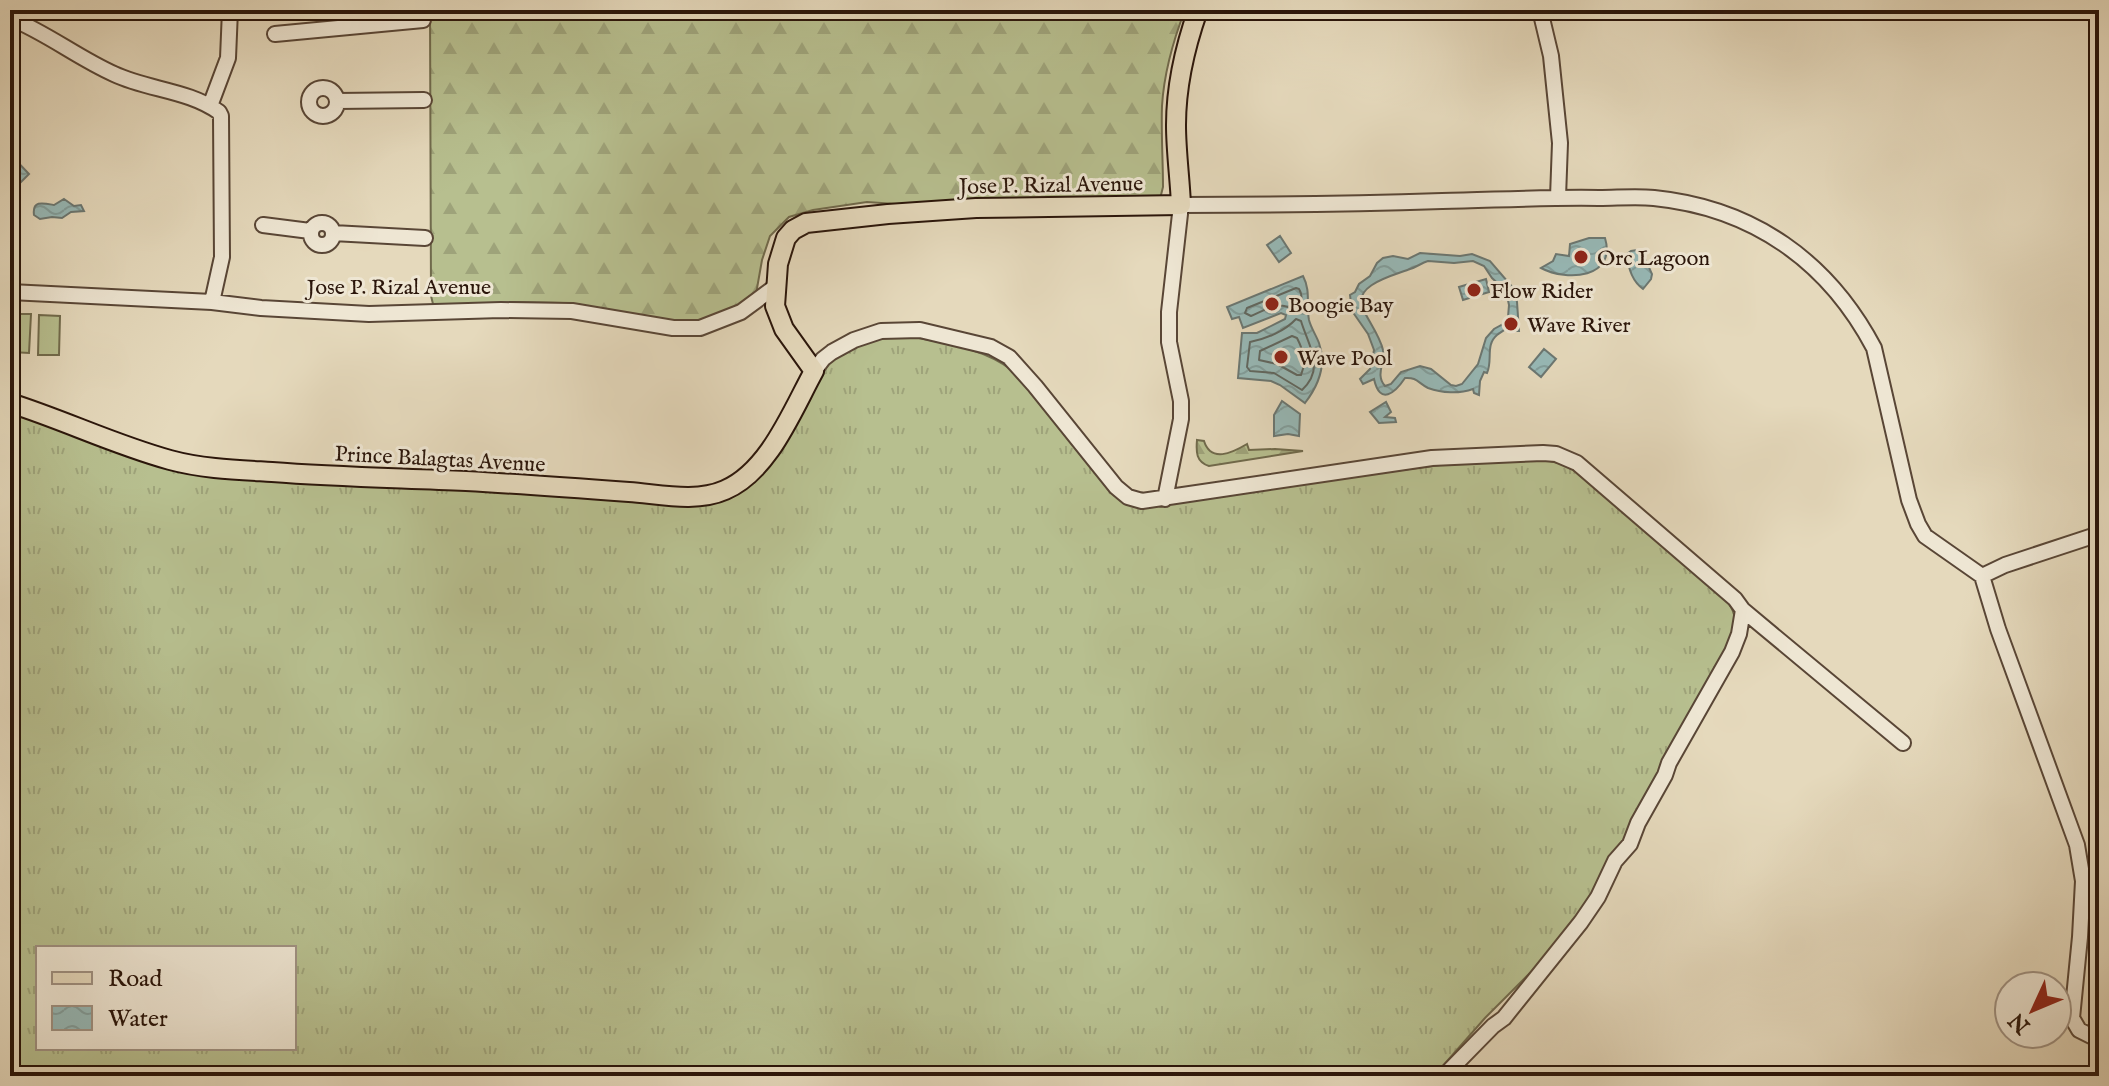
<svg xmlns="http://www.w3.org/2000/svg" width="2109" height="1086" viewBox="0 0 2109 1086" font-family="'IM FELL English',serif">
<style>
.grass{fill:url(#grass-tufts);stroke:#706a4c;stroke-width:2;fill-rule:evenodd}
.forest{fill:url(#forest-firs);stroke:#706a4c;stroke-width:2}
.pitch{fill:#b7bf8f;stroke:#706a4c;stroke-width:2}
.water{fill:url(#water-waves);stroke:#6b7772;stroke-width:2;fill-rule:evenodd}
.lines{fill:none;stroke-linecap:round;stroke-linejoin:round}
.shore{stroke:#606760;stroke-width:2}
.minor-casing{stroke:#594636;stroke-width:18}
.major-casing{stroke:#2a150a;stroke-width:22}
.minor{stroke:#eee6d3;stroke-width:14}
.major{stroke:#e5d9bc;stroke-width:18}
.poi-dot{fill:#8f2418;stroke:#eee6d3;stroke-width:3}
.labels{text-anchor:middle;stroke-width:6;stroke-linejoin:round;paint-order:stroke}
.street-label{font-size:22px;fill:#2a150a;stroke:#eee6d3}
.poi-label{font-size:22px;fill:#2a150a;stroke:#eee6d3;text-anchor:start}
</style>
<defs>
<pattern id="grass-tufts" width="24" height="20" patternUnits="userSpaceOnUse" patternTransform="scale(2)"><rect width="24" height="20" fill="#b7bf8f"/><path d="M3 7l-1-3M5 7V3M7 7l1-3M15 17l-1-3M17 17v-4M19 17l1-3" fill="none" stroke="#9ea37a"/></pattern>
<pattern id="forest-firs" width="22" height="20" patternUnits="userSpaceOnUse" patternTransform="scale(2)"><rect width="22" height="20" fill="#b7bf8f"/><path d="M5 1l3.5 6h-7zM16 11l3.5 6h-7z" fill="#9ea37a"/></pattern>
<pattern id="water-waves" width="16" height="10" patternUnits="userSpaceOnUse" patternTransform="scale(2)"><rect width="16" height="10" fill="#97b9b7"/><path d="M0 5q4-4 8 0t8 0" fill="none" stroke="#829e9c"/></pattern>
</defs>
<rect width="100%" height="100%" fill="#e5d9bc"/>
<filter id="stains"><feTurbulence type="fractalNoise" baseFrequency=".0025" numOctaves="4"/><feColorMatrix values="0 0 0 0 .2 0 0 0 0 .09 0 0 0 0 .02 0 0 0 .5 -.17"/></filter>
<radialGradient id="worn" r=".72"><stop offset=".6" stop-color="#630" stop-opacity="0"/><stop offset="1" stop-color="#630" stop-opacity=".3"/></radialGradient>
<path class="grass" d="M898,334C936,342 982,346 1013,371L1110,487L1156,502L1440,465L1539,460C1553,461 1563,463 1575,471L1726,600C1734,610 1736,617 1735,630L1644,814L1592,895L1546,957L1485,1018L1434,1076H10V411L168,467L731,493L830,362C852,344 870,339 898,334ZM38,948H294V1048H38Z"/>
<path class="forest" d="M430,10H1185C1173,41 1164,73 1162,106C1161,133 1163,160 1163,187L1161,195L1157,200L910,205L867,202L813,210L789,217L770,236L762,260L756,294L740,308L698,324L667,321L563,303L512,302L438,308L433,304L431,296Z
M1197,440L1204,441C1211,463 1232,453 1247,444L1249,450L1275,449L1303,451L1209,466C1196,462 1196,452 1197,440Z"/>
<path class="pitch" d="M13,314H31L29,353L12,352Z
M39,315L60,316L59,355H38Z"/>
<path class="water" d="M10,154L29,174L10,193Z
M64,199L74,206L81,205L84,211L71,212L62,218L52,217L40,219L34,215C32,200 43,203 54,205Z
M1280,236L1291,253L1279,262L1267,245Z
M1589,238H1605C1617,278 1567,282 1541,268L1553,261L1556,254L1569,256L1570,244Z
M1637,250L1642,252L1652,274L1651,279L1643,289C1632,281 1628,268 1627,254L1631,251Z
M1420,253L1460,256L1472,254L1490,261L1514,289L1517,302L1519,331H1509L1508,327C1505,330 1501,332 1497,335C1485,345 1493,360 1487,373L1484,372L1480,381L1479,395L1474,393L1473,389C1459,394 1442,393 1428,388C1418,383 1417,377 1405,378C1395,393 1380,406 1374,379L1363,384L1360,379L1370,369L1374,350L1368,334L1352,311L1350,295L1355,292L1359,284L1370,276L1377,263L1383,258L1393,256L1408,259ZM1428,261L1454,263L1473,261L1484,266L1492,278L1506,291L1509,305L1508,317L1503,324L1494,329L1486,338L1478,364L1462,384L1456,386L1451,385L1431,369L1420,366L1401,372L1391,384L1385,386C1375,375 1385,363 1383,350C1380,336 1369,322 1363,309C1351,285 1395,275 1410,269C1417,267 1421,263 1428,261Z
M1303,276C1311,291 1306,304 1309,320C1311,328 1316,335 1319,343C1327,365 1318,386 1305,403L1280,385L1271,381L1238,378L1242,333H1257L1285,319L1286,315L1281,313L1243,328L1239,317L1232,319L1227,307Z
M1486,279L1489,292L1463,300L1459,287Z
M1544,349L1556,359L1541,377L1529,367Z
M1282,401L1300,414L1299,436L1288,434L1274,436V415Z
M1386,402L1391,412L1385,417L1395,418L1396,422L1379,423L1370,412Z"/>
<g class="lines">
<path class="shore" d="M1296,288L1299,289C1303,295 1302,307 1298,312H1295C1281,298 1266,310 1251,316L1245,313L1247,308Z
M1296,319L1301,321C1308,345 1326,368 1302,390L1274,373L1250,371L1247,367L1250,342C1266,339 1285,331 1296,319Z
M1292,336L1297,338C1303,350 1307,361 1301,375H1297L1277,364L1259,360L1260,351Z"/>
<defs>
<path id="minor" d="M1540,10L1551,56L1560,143L1558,197
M10,18C47,33 78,58 114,74C148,90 188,90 219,112L221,116L222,257L212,302
M275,34L423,20
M309 102a14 14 0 1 1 28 0a14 14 0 1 1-28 0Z
M337,101L424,100
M210,106L228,58L230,10
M311 234a11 11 0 1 1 22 0a11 11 0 1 1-22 0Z
M263,225L310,231
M333,233L425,238
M10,292L212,302L261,308L369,314L501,310L572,311L673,328H700L741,312L776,286
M814,371L823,359L832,352L854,340L881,331L920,330L991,347L1009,357L1035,386L1116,487L1128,497L1142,501L1432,458L1543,453L1556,454L1577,463L1735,599L1743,610L1739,634L1732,652L1669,763L1665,775L1638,823L1630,844L1615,861L1598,897L1581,922L1504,1018L1493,1026L1444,1076
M1165,499L1181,419V401L1169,342V312L1181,205C1268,205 1355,204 1442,201C1494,200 1547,197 1599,198C1617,198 1636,196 1654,198C1753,208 1828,261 1874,348L1909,500L1918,524L1925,536L1982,576L1998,629L2077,845L2083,881L2080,937L2072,1018L2079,1030L2091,1036H2099
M1982,576L2005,565L2099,534
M1743,610L1903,743"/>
<path id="major" d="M10,403C64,420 115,445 170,460C203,469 238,470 272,472C337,477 401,478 466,481C520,484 575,488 629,492C659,494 696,503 725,490C769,471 792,411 814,371L784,329L775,306L778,264L786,238L793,230L806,223L888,214L976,208L1181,205C1180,179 1176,152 1176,125C1176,86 1185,47 1198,10"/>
</defs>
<use href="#minor" class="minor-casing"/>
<use href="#major" class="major-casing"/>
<use href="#minor" class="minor"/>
<use href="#major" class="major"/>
</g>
<g class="poi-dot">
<circle cx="1581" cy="257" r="8"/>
<circle cx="1474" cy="290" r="8"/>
<circle cx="1272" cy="304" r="8"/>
<circle cx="1511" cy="324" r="8"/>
<circle cx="1281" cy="357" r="8"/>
</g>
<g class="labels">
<g class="street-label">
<text transform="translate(1051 184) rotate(-1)" y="8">Jose P. Rizal Avenue</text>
<text x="399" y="294">Jose P. Rizal Avenue</text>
<text transform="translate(440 458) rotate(3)" y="8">Prince Balagtas Avenue</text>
</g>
<g class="poi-label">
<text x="1597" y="265">Orc Lagoon</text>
<text x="1490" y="298">Flow Rider</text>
<text x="1288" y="312">Boogie Bay</text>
<text x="1527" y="332">Wave River</text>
<text x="1297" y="365">Wave Pool</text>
</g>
</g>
<rect width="2109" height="1086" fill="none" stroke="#e5d9bc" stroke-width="40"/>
<rect x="12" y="12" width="2085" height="1062" fill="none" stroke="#2a150a" stroke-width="4"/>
<rect x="20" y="20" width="2069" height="1046" fill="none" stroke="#2a150a" stroke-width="2"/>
<rect x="36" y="946" width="260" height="104" fill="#eee6d3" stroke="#a09283" stroke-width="2"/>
<rect x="52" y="972" width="40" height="12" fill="#e5d9bc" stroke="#a09283" stroke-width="2"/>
<text x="108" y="986" font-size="24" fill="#2a150a">Road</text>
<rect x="52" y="1006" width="40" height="24" fill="url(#water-waves)" stroke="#a09283" stroke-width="2"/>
<text x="108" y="1026" font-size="24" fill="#2a150a">Water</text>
<g transform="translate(2033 1010) rotate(226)"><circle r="38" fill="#eee6d3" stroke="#a09283" stroke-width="2"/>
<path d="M0-6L14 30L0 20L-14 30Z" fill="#8f2418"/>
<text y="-12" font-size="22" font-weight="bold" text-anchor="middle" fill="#2a150a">N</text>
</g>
<rect width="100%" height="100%" filter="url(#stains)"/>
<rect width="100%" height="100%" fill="url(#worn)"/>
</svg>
